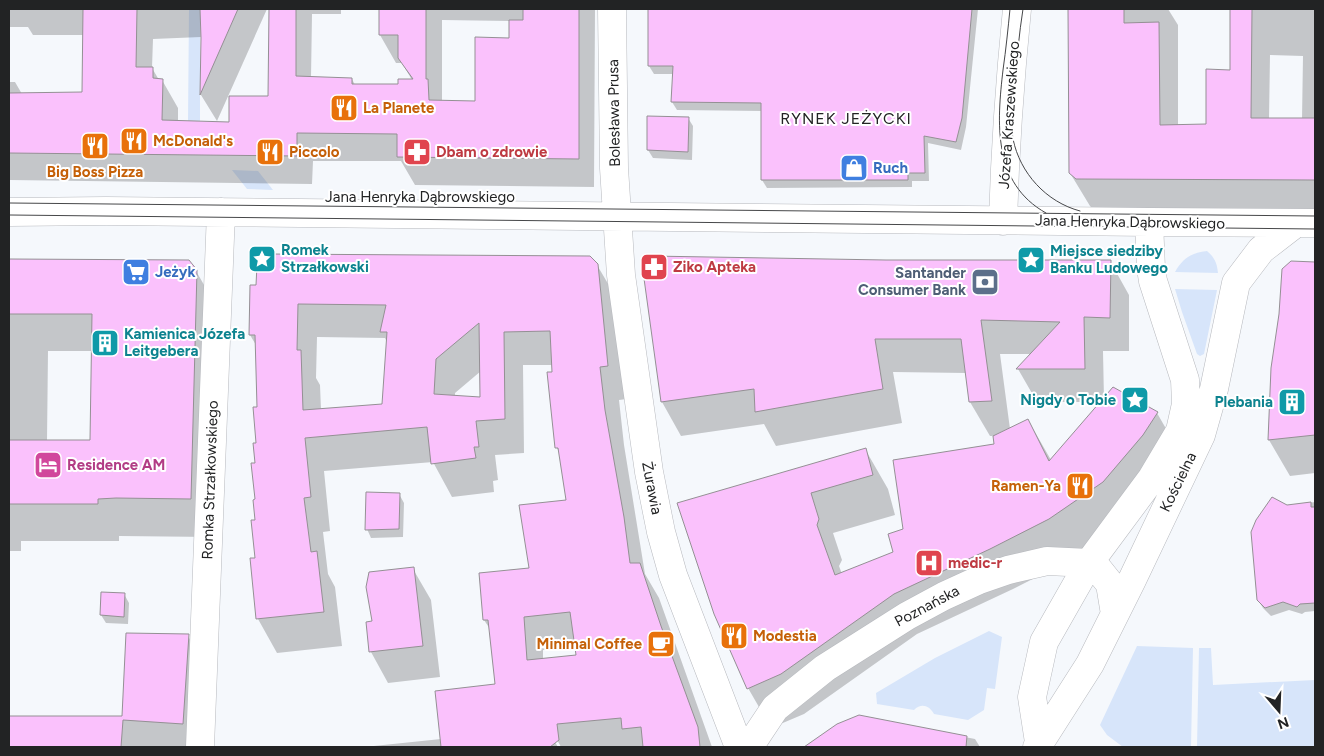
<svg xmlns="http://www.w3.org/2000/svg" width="1324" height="756" viewBox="0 0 1324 756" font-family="Figtree,sans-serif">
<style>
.green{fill:#d7e5fa}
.shadow{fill:#0003;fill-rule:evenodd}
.building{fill:#fac1fc;stroke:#949094;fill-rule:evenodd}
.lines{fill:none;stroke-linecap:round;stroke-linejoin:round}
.minor-casing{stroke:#b7b9be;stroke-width:29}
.minor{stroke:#fff;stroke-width:28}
.tram{stroke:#464749;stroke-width:1}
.labels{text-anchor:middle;stroke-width:4;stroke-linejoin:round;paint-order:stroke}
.food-label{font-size:15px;font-weight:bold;fill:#c56008;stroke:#fff;text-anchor:start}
.street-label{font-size:15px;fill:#222324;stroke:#fff}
.health-label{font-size:15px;font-weight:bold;fill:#be3a42;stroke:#fff;text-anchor:start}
.shop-label{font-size:15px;font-weight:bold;fill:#366cbe;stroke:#fff;text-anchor:start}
.culture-label{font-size:15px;font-weight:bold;fill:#0d838f;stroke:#fff;text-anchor:start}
.service-label{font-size:15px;font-weight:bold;fill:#4e5e75;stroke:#fff;text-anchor:end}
.hotel-label{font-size:15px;font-weight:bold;fill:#b23c85;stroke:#fff;text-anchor:start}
.neighbourhood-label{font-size:16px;letter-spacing:1px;fill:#222324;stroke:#fff}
</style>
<rect width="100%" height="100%" fill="#f5f8fc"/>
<path class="green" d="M189,9H200V121H188Z
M232,170L258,171L273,190L247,189Z
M1207,251C1215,258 1217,263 1218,273L1175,272C1183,258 1191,253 1207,251Z
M1175,289L1217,290L1204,354L1200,356L1197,354L1182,312Z
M989,631L1002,637L995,689L987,688L984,710L968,720L934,714C929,705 921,703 914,710L877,704L876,693L935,658Z
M1137,646L1193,648L1191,747H1123L1107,735L1100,725Z
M1199,648H1211L1213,685L1315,680V747H1197Z"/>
<path class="shadow" d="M9,9H267L217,121L201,95V37L153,39L152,68L159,80H162L178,108V122L230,123L269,97L270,9H341V14H312L311,78L352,79L355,85H399L412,80L402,63H396L380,35V9H595L594,187L415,185L401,161H313L312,184L9,180V82H15L22,94H83L84,35H33L28,27H9ZM442,20L510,21V39L476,102L442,101Z
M650,9H978L966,127L961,150L928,143L929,181H912V187L767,188L762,180V111L677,110L672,102L674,74H654L649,66Z
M1069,9H1168L1178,25V126H1207L1231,71L1232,9H1315V212H1096L1090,206L1070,173ZM1270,55L1303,56L1302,119H1269Z
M649,117L688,118L693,126L692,160L653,158L648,150Z
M9,260L188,261L196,271L218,309L212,537L119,536V541H21V551H9ZM48,351H93L92,441H47Z
M886,261H1110L1129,295V351H1103L1104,400L1157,413L1180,453L1165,475L1072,559L1013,589L917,634L804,714L771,728L748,688L678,504L865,449L888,489L895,515L833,533L842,560L839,566L842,574L894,553L905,529L996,445L994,436H990L970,402L966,373L893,372L902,423L776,446L764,424L681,436L662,402L643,265ZM1000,354H1031L1018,369L1037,402H1102L1051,460L1028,420L1010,429Z
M1291,263H1315V473L1290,476L1269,440Z
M597,265L617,299L627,399L619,400L624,445L645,574L659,598L712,747H561L555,736L552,737L558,747H364L441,739L496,685L490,629L484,620L531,570L567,501L560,454L557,448L548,373H553V365H523L524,453L495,455L498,480L493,481L494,492L452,497L433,462L324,471L330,531L323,532L328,574L335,587L342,646L277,653L258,619L251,559H256L258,408L256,345L250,335L252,286ZM317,337L385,338L387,342L383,405L321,410L320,385L316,378ZM481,371V398L455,396V393ZM576,647L577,657L543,660V650Z
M399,494L404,503L403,537L371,538L367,529Z
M1315,502V611L1305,612L1302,614L1289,610L1271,616L1263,608L1258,600L1287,506Z
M413,569L431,600L440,677L388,683L371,652L373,622Z
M124,594L129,603L128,624L106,623L101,615Z
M188,636L209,672L203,747H9V717L123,718Z
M859,716L975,739L980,747H807L838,725Z"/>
<path class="building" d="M83,9H137L136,67H153V78L163,79L162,120L229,122V96H268L269,9H296V76L352,78V84H398V79H413L398,58V35H379V9H426V79H428L429,100L475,101V37L509,38V20H523V9H579V159L397,157V134L297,133V156L9,153V93L82,92Z
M200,9H238L200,95L201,38Z
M648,9H972L962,118L956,142L924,136L925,173H908V180H761V103L671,102L673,66H648Z
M1068,9H1124V23L1159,22L1160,125L1206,124V69L1230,70V9H1252L1251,118H1315V180L1076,179L1069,173Z
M647,116L689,117L688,152L647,150Z
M267,254L590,256L598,264L608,366L600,367L605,410L624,517L630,563H640L661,626L698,727L700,747H643L641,727L622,729L621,718L557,724L559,740L550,747H441L435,691L495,684L488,620H483L479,573L529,568L519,505L566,500L558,448H555L547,372H552L550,331L504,332L505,419L476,421L479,447H474L476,458L431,464L427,427L305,438L311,497L304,498L311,552L317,551L324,612L256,619L250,558H255L251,520H255L253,500L255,499L251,463H255L253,443H256L253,407H257L255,335H249L250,285H256L257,265ZM298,304L386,305L380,332H387L382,404L303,410L301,350H297ZM479,323L480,397L434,394L436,359ZM570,612L576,655L527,660L524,617Z
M650,256L886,260H1111L1110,318L1084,317L1085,369H1016L1060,322L981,320L992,401L969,402L961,339H875L883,389L755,412L754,389L661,402L642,264Z
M9,259L189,260L197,270L191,499L116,498L98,499V504H9V440H90L92,314H9Z
M1291,261L1315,262V435L1268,440L1271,368L1279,314L1282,269Z
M1113,387L1158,412L1143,435L1103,482L1049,519L990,549L894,594L781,674L747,689L714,614L677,503L866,448L873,475L811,493L819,519L817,525L835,575L893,552L888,534L903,529L893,460L994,444L993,436L1028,419L1049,461Z
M366,492L400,493L399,529L365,530Z
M1272,497L1287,505L1311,502V507H1315V603L1300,604L1297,607L1283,602L1265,608L1257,600L1251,532L1256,520Z
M414,567L423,646L369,652L366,622L372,621L366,587L369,572Z
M101,592L125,593L124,617L100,615Z
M126,633L189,634L183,724L123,720L121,747H9V716H122Z
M859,715L967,736L966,747H804L837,724Z"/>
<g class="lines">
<defs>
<path id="minor" d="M612,9L614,168L621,275L649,472L661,532L673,575L739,747
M9,212L106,211L1149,222L1315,223
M1003,221C1005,150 1010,79 1017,9
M1039,742L1032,697L1044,642L1089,563L1152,478L1180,431L1186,404L1185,380L1153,281L1151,268L1149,222
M200,747L221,212
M749,747L775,708L825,668L907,616L944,596L979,580L1008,570L1047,561L1089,563L1098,569L1110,584L1115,614
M1037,747L1090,664L1132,580L1201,435L1214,389L1236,283L1261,250L1296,223"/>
</defs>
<use href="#minor" class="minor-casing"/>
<use href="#minor" class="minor"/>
<path class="tram" d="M1010,9C1008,29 1006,49 1003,70C997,122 992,183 1046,213
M1023,9C1019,34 1017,60 1014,85C1013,103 1010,121 1013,139C1020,173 1046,202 1080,211
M9,203L1315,216
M9,215L1315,229"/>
</g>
<defs>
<symbol id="restaurant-square" viewBox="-11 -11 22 22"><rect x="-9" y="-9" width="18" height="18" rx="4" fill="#e8710a" stroke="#fff"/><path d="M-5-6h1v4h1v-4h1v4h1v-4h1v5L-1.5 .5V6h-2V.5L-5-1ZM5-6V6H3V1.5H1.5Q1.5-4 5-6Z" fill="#fff"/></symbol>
<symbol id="pharmacy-square" viewBox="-11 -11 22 22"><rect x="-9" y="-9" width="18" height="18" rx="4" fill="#e0444e" stroke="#fff"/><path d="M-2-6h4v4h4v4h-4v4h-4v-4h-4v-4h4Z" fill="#fff"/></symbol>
<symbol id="shop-square" viewBox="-11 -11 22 22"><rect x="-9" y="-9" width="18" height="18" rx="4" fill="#3f7fe0" stroke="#fff"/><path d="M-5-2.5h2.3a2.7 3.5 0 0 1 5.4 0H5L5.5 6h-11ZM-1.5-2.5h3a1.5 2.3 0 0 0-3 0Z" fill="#fff"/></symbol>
<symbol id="sight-square" viewBox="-11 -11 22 22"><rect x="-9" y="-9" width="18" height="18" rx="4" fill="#0f9aa8" stroke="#fff"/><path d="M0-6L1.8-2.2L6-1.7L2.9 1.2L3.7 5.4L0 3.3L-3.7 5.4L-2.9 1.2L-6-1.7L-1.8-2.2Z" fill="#fff"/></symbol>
<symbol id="supermarket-square" viewBox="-11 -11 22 22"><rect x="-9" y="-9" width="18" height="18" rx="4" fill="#3f7fe0" stroke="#fff"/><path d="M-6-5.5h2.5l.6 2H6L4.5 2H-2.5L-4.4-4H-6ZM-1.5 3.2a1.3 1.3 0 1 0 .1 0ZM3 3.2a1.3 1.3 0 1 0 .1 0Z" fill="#fff"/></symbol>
<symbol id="bank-square" viewBox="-11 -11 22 22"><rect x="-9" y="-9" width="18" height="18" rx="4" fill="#5c6f8a" stroke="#fff"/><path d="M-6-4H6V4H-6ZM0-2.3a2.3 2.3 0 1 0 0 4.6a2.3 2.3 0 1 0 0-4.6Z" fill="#fff"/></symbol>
<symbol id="building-square" viewBox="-11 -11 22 22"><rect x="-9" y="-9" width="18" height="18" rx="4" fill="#0f9aa8" stroke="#fff"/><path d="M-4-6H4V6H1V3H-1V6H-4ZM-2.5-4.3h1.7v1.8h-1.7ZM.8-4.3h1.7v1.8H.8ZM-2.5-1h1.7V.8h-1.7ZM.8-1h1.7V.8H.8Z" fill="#fff"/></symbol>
<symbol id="hotel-square" viewBox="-11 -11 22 22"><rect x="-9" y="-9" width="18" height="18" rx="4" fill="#d1479c" stroke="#fff"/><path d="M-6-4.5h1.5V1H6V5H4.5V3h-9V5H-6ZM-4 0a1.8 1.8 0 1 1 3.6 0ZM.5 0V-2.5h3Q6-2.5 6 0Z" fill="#fff"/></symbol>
<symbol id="hospital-square" viewBox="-11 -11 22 22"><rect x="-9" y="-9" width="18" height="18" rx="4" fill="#e0444e" stroke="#fff"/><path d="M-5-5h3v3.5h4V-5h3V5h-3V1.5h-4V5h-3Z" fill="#fff"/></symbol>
<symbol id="cafe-square" viewBox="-11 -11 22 22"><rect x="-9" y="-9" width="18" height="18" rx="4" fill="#e8710a" stroke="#fff"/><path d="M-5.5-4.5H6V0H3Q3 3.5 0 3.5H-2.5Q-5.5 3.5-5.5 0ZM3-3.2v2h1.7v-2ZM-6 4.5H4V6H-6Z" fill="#fff"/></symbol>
</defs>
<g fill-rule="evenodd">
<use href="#restaurant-square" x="328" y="92" width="32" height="32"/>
<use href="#restaurant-square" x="118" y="125" width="32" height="32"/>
<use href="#restaurant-square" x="79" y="130" width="32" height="32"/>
<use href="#restaurant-square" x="254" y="136" width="32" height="32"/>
<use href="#pharmacy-square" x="401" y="136" width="32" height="32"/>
<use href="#shop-square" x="838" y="152" width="32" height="32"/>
<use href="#sight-square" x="246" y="243" width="32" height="32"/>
<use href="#sight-square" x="1015" y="244" width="32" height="32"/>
<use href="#pharmacy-square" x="638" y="251" width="32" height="32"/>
<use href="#supermarket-square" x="120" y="256" width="32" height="32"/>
<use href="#bank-square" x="969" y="266" width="32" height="32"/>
<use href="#building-square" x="89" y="327" width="32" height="32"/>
<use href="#sight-square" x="1119" y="384" width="32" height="32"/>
<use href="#building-square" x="1276" y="386" width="32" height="32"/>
<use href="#hotel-square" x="32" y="449" width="32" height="32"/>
<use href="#restaurant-square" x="1064" y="470" width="32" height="32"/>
<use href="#hospital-square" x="913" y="547" width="32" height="32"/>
<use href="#restaurant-square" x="718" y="620" width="32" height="32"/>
<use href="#cafe-square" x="645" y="628" width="32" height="32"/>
</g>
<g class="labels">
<g class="food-label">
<text x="363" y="113">La Planete</text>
<text x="153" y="146">McDonald's</text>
<text x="289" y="157">Piccolo</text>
<text x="95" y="177" text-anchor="middle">Big Boss Pizza</text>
<text x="1061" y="491" text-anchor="end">Ramen-Ya</text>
<text x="753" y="641">Modestia</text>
<text x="642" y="649" text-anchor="end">Minimal Coffee</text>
</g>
<g class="street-label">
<text transform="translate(614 113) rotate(-91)" y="5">Bolesława Prusa</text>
<text transform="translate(1009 115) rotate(-86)" y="5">Józefa Kraszewskiego</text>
<text x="420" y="202">Jana Henryka Dąbrowskiego</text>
<text transform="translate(1130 222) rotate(1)" y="5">Jana Henryka Dąbrowskiego</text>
<text transform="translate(210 480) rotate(-88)" y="5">Romka Strzałkowskiego</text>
<text transform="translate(1178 482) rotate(-64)" y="5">Kościelna</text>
<text transform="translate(652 488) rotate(79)" y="5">Żurawia</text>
<text transform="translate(927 606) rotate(-28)" y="5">Poznańska</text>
</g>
<g class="health-label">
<text x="436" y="157">Dbam o zdrowie</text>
<text x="673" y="272">Ziko Apteka</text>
<text x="948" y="568">medic-r</text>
</g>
<g class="shop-label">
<text x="873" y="173">Ruch</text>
<text x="155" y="277">Jeżyk</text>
</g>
<g class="culture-label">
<text x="281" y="255">Romek<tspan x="281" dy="17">Strzałkowski</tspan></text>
<text x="1050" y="256">Miejsce siedziby<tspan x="1050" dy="17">Banku Ludowego</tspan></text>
<text x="124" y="339">Kamienica Józefa<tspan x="124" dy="17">Leitgebera</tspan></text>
<text x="1116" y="405" text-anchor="end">Nigdy o Tobie</text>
<text x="1273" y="407" text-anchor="end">Plebania</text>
</g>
<g class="service-label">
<text x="966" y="278">Santander<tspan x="966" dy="17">Consumer Bank</tspan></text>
</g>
<g class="hotel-label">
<text x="67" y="470">Residence AM</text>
</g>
<g class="neighbourhood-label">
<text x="846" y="124">RYNEK JEŻYCKI</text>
</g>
</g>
<rect width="1324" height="756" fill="none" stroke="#222324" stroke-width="20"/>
<g transform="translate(1279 711) rotate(161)" stroke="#ffffff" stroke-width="4" paint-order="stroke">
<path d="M0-4L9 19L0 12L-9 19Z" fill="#222324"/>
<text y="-8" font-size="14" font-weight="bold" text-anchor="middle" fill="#222324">N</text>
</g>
</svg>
